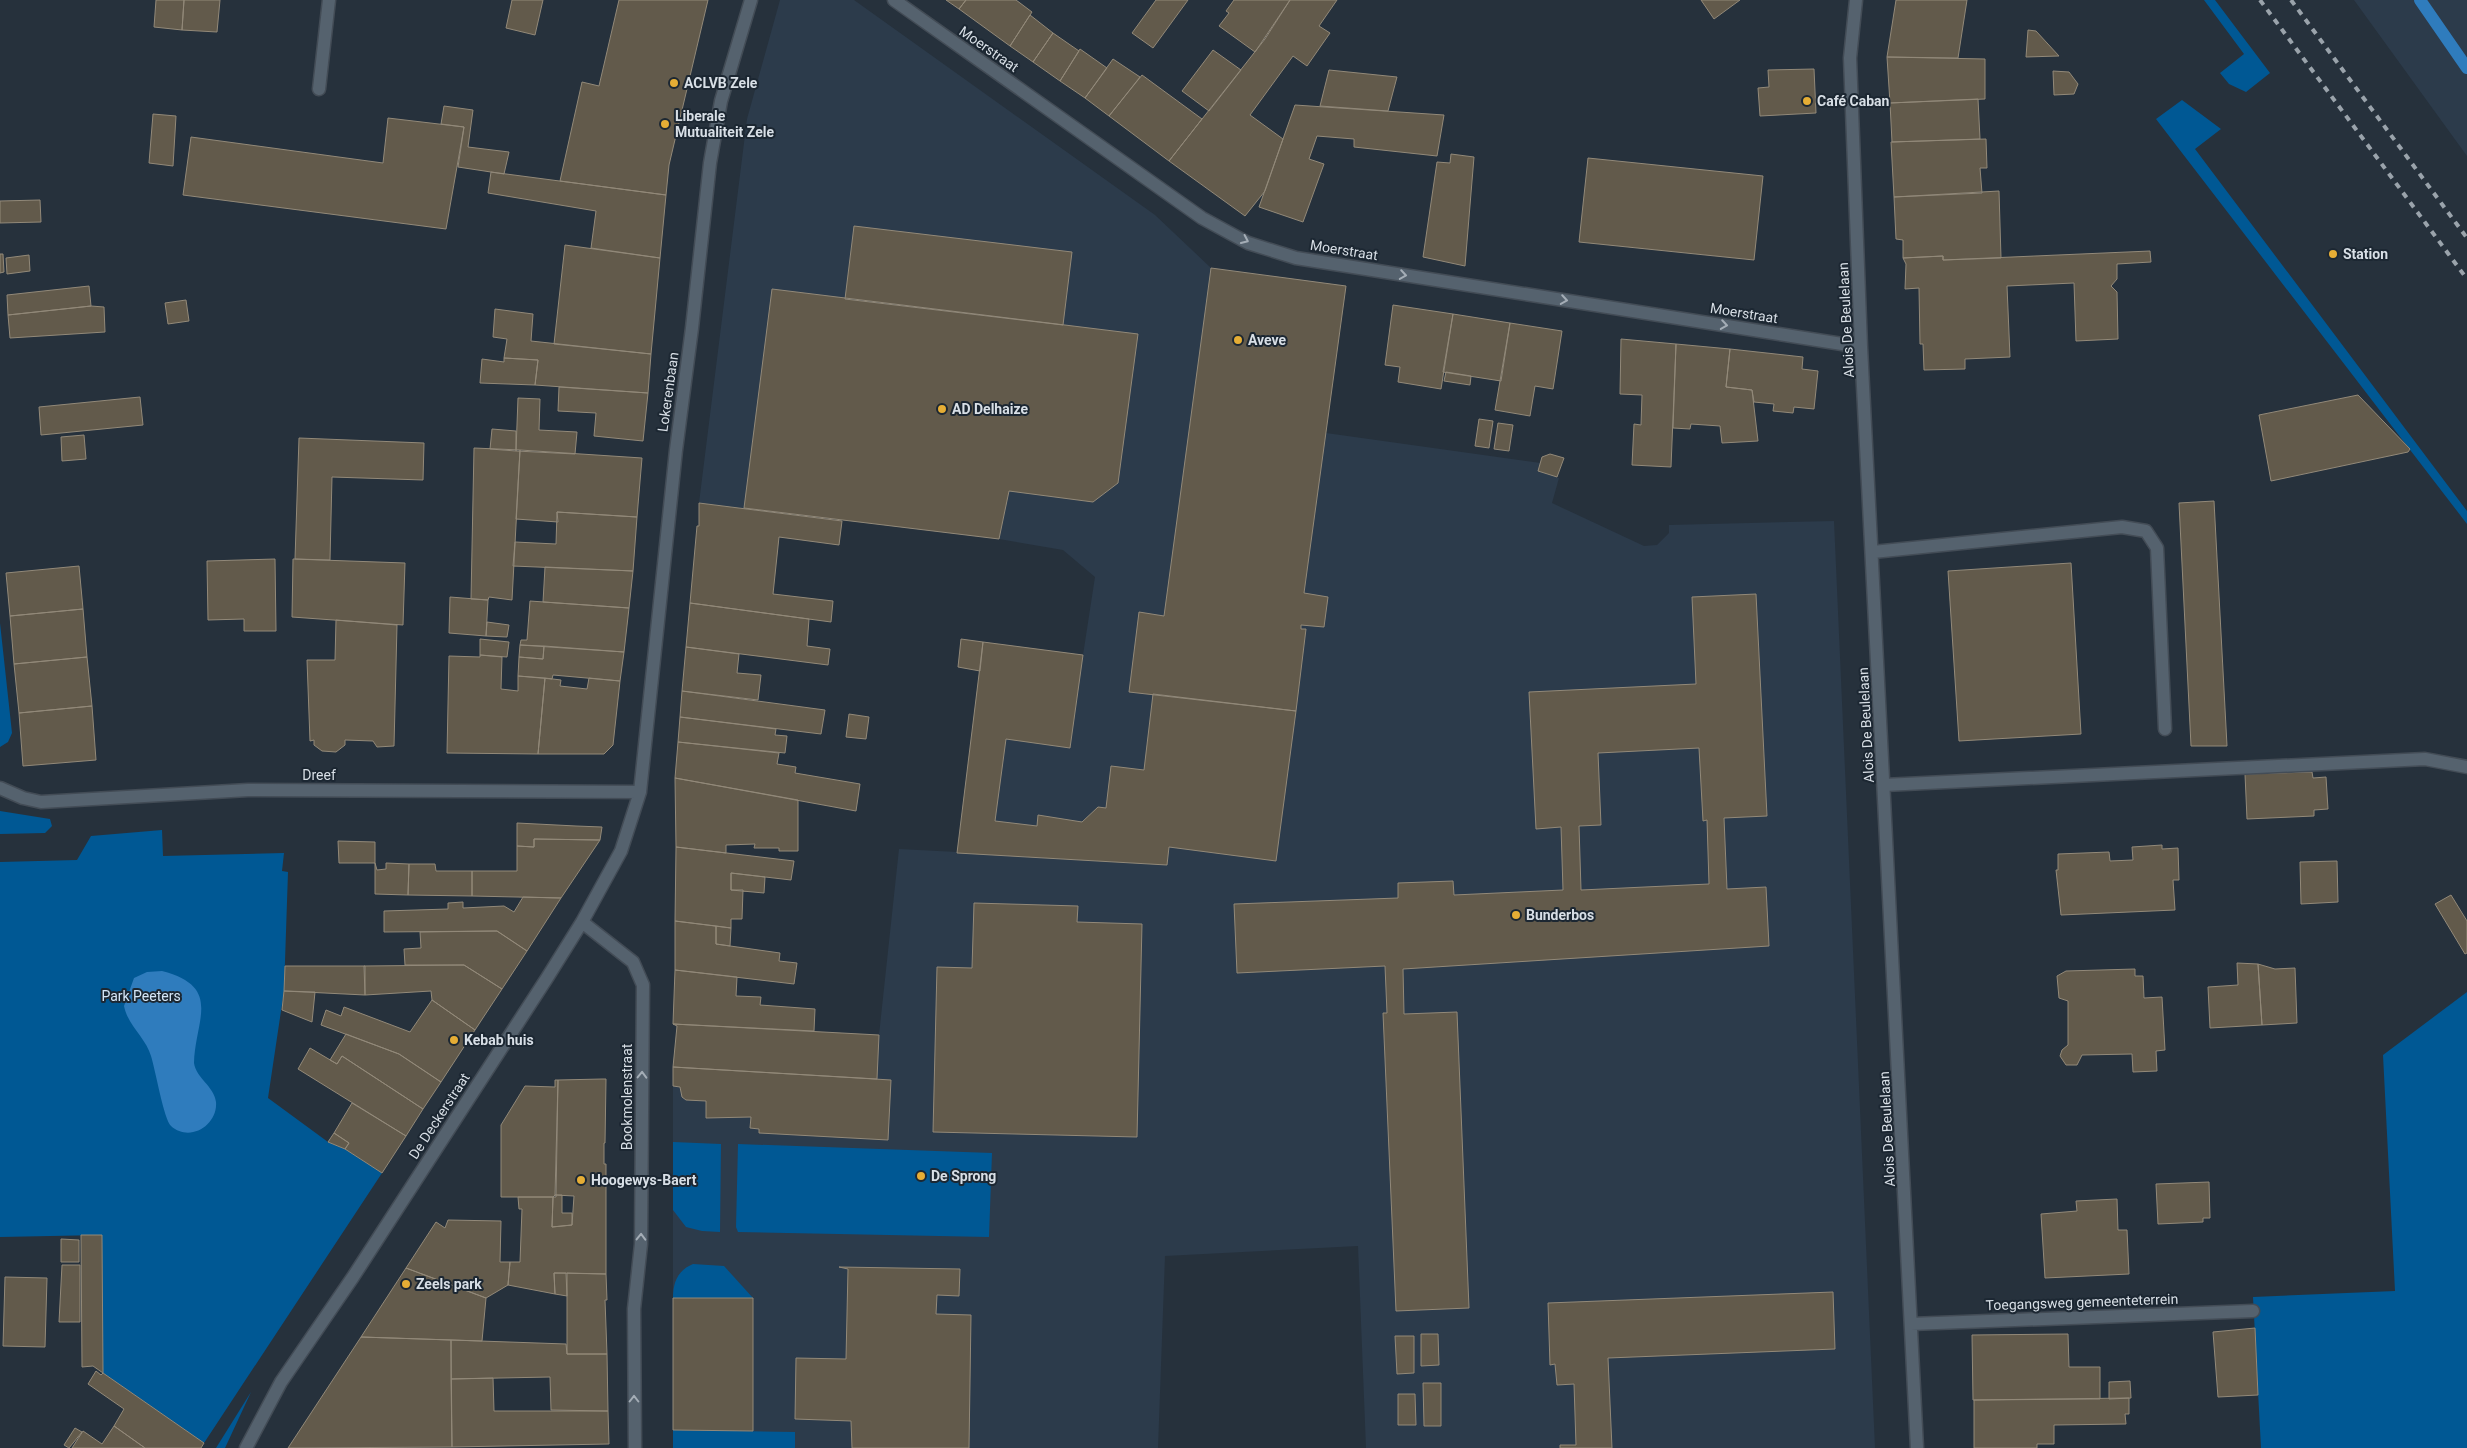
<svg xmlns="http://www.w3.org/2000/svg" width="2467" height="1448" viewBox="0 0 2467 1448" font-family="Roboto,sans-serif">
<style>
.built{fill:#2c3b4b}
.green{fill:#005894}
.water{fill:#2f7cbd}
.lines{fill:none;stroke-linecap:round;stroke-linejoin:round}
.stream{stroke:#2f7cbd;stroke-width:12}
.building{fill:#625a4b;stroke:#928979;fill-rule:evenodd}
.minor-casing{stroke:#434c56;stroke-width:15}
.minor{stroke:#55626e;stroke-width:12}
.rail{stroke:#9aa3ab;stroke-width:4;stroke-dasharray:6 6;stroke-linecap:butt}
.oneway{stroke:#a4adb6}
.poi-dot{fill:#e5ad35;stroke:#1c2732;stroke-width:2}
.labels{text-anchor:middle;stroke-width:4;stroke-linejoin:round;paint-order:stroke}
.street-label{font-size:14px;fill:#d8dfe6;stroke:#1c2732}
.poi-label{font-size:14px;font-weight:bold;fill:#d8dfe6;stroke:#1c2732;text-anchor:start}
.park-label{font-size:14px;fill:#d5e7f8;stroke:#1c2732}
</style>
<rect width="100%" height="100%" fill="#26313c"/>
<path class="built" d="M780,0H854L1155,215L1211,268L1326,433L1541,463L1538,471L1559,478L1552,503L1644,546L1657,545L1669,533V525L1834,521L1875,1448H1366L1358,1246L1165,1256L1158,1448H673V1067L877,1079L879,1035L899,849L957,852L983,642L1083,655L1095,577L1063,550L999,539L699,503L747,119Z
M2354,0H2467V156Z"/>
<path class="green" d="M2204,0H2215L2270,73L2246,92L2229,84L2220,73L2244,54Z
M2182,100L2221,129L2195,149L2467,511V524L2156,119Z
M0,623L12,733L8,742L0,747Z
M0,811L50,819L52,826L45,833L0,834Z
M162,830L163,856L284,853L282,871L288,872L284,991L268,1098L328,1142L345,1149L382,1173L204,1443L103,1373L102,1235L0,1237V862L77,860L91,836Z
M2467,992V1448H2261L2253,1297L2395,1291L2383,1055Z
M673,1142L721,1144L720,1232L702,1231L686,1227L673,1210Z
M738,1144L992,1153L989,1237L738,1232L736,1227Z
M693,1264L724,1266L753,1298H673C673,1282 678,1270 693,1264Z
M251,1392L225,1448H216Z
M673,1430L795,1432V1448H673Z"/>
<path class="water" d="M162,971C223,987 195,1020 194,1063C196,1078 214,1086 216,1102C218,1125 190,1143 171,1126C164,1120 155,1068 151,1056C146,1038 128,1026 124,1006L134,978L147,972Z"/>
<g class="lines">
<path class="stream" d="M2420,0L2467,68"/>
</g>
<path class="building" d="M156,0H184L182,30L154,27Z
M184,0H220L217,32L182,30Z
M512,0H543L535,35L506,28Z
M619,0H708L669,165L666,195L560,181L582,82L599,86Z
M946,0H966L959,9Z
M966,0H1016L1032,12L1010,46L959,9Z
M1156,0H1188L1153,48L1132,33Z
M1234,0H1290L1255,52L1219,26L1229,13L1226,11Z
M1290,0H1337L1319,26L1330,33L1307,66L1293,56L1250,115L1283,139L1265,191L1245,216L1169,161L1265,39Z
M1701,0H1740L1714,19Z
M1896,0H1967L1958,58L1887,57Z
M1030,15L1053,33L1033,62L1010,46Z
M2028,30L2036,31L2059,56L2026,57Z
M1053,33L1079,51L1060,81L1033,62Z
M1080,49L1107,68L1085,98L1060,81Z
M1213,50L1241,70L1209,111L1182,91Z
M1887,57L1985,59V99L1890,103Z
M1113,59L1140,77L1109,116L1085,98Z
M1814,69L1816,113L1760,116L1758,88L1769,87L1768,70Z
M1329,70L1397,77L1388,111L1320,106Z
M2053,71L2069,72L2078,84L2074,94L2054,95Z
M1142,75L1202,119L1169,161L1109,116Z
M1978,99L1980,139L1892,142L1890,103Z
M1295,105L1444,115L1437,156L1354,147V139L1317,136L1309,159L1324,164L1303,222L1259,207Z
M444,106L473,110L468,147L509,152L504,174L458,167L464,127L441,124Z
M153,114L176,116L173,166L149,163Z
M388,118L464,127L446,229L183,195L191,137L383,163Z
M1986,139L1987,168H1980L1982,193L1894,197L1891,142Z
M1451,154L1474,157L1465,266L1423,257L1437,162L1450,163Z
M1588,158L1763,176L1754,260L1579,242Z
M491,172L666,195L660,258L591,248L596,211L488,193Z
M1999,191L2001,258L1943,260V256L1903,258V240L1896,239L1894,197Z
M40,200L41,222L0,223V201Z
M854,226L1072,252L1063,325L845,299Z
M565,245L660,258L651,354L554,344Z
M2150,251L2151,262L2117,264V279L2111,286L2117,292L2118,339L2076,341L2074,283L2007,286L2010,357L1965,359V369L1924,370L1923,344H1920L1919,288L1905,289L1906,264L1903,258L1943,256V260Z
M0,254H3L4,272L0,273Z
M29,255L30,271L7,274L6,258Z
M1211,268L1346,286L1304,593L1328,597L1324,627L1301,625V629H1306L1296,711L1129,692L1139,612L1164,616Z
M89,286L91,306L8,315L7,295Z
M772,289L1138,334L1118,483L1093,502L1009,491L999,539L744,508Z
M186,300L189,321L168,324L165,303Z
M1393,305L1453,314L1441,389L1398,382L1400,367L1385,365Z
M91,306L104,307L105,332L10,338L8,315Z
M495,309L533,314L531,341L651,354L648,393L535,385L538,360L504,358L507,339L493,337Z
M1453,314L1510,323L1501,381L1443,372Z
M1510,323L1562,331L1553,389L1535,386L1530,416L1495,410Z
M1621,339L1676,344L1671,467L1632,465L1634,424L1641,425L1642,395L1620,394Z
M1676,344L1730,349L1726,387L1752,390L1758,441L1722,443L1720,426L1691,424L1690,429L1673,428Z
M1730,349L1803,357L1802,369L1818,371L1814,409L1794,407L1793,413L1773,411L1774,404L1754,402L1752,390L1726,387Z
M504,358L538,360L535,385L480,383L482,359L504,362Z
M1446,372L1471,376L1470,385L1444,381Z
M559,387L648,393L643,441L594,436L596,413L558,411Z
M2358,395L2410,449L2408,452L2271,481L2259,415Z
M140,397L143,425L41,435L39,407Z
M518,398L540,399L539,430L577,432L575,454L516,451Z
M1479,419L1493,421L1489,448L1475,446Z
M1498,423L1513,425L1509,451L1494,449Z
M492,429L516,431V451L490,449Z
M84,435L86,459L62,461L61,437Z
M299,438L424,443L423,480L332,477L330,560L295,559Z
M474,448L520,450L512,600L489,597L488,600L471,599Z
M520,450L642,458L637,517L557,512L558,522L516,519Z
M1550,454L1564,458L1557,477L1538,471L1542,457Z
M2214,501L2227,746H2191L2179,503Z
M699,503L842,521L839,545L779,537L773,594L833,601L831,622L690,603L697,526H699Z
M557,512L637,517L633,571L513,566L515,542L556,544Z
M275,559L276,631H244V619L208,620L207,561Z
M293,559L405,563L403,625L292,617Z
M2071,563L2081,734L1959,741L1948,571Z
M79,566L83,609L10,616L6,573Z
M545,567L633,571L629,608L543,602Z
M1756,594L1767,816L1724,818L1727,889L1766,887L1769,946L1403,969L1404,1014L1457,1012L1469,1308L1396,1311L1383,1013H1387L1385,966L1237,973L1234,904L1398,898V883L1453,881L1454,895L1563,890L1561,827L1536,829L1529,692L1696,684L1692,597ZM1699,748L1703,821L1707,820L1709,884L1581,890L1579,826L1601,825L1598,753Z
M450,597L488,600L486,636L449,633Z
M530,601L629,608L624,652L520,645L521,640H527Z
M690,603L809,619L807,646L830,649L828,665L686,647Z
M83,609L87,657L14,664L10,616Z
M336,620L397,625L394,746L377,747L373,741L345,740V745L336,752L322,751L314,745V740L310,741L307,660H335Z
M487,622L509,625L507,637L486,636Z
M480,639L509,642L507,657L480,655Z
M961,639L983,642L980,671L958,667Z
M983,642L1083,655L1070,748L1006,739L995,821L1037,826L1038,815L1082,822L1098,807L1106,808L1111,766L1144,770L1153,694L1296,711L1276,861L1169,847L1167,865L957,853Z
M520,645L544,646L543,659L519,657Z
M544,646L624,652L620,681L553,675L552,679L518,676L519,657L543,659Z
M686,647L739,654L737,673L761,675L758,700L682,691Z
M480,655L502,657L501,689L518,691V676L545,678L538,754L447,753L449,656L480,657Z
M87,657L92,706L19,713L14,664Z
M545,678L561,680L560,686L587,689L589,678L620,681L613,745L604,754H538Z
M682,691L825,710L821,734L680,717Z
M92,706L96,760L23,766L19,713Z
M849,714L869,717L866,739L846,737Z
M680,717L776,729L775,735L787,736L785,753L678,742Z
M678,742L779,753L777,764L796,767L795,773L860,784L856,811L675,778Z
M2312,772L2313,778L2326,777L2328,809L2314,810V816L2247,819L2245,774Z
M675,778L798,800V851H779V848H754L755,844L726,845V853L676,847Z
M517,823L576,826L602,827L600,840L534,839V847L517,846Z
M534,839L600,840L561,898L472,896V871H517V846L534,847Z
M338,841L375,842V863H339Z
M2162,845V849L2178,848L2179,880H2173L2175,910L2061,915L2056,870H2058V854L2109,852L2110,861L2133,860L2132,847Z
M676,847L794,861L791,880L731,873V890H743L742,919H731V928L675,921Z
M2337,861L2338,902L2301,904L2300,862Z
M375,863L377,870L386,869V863L409,864L408,895L375,894Z
M409,864H435L436,871H472V896L408,895Z
M731,873L765,877L764,893L731,890Z
M2451,895L2467,921V953L2465,954L2435,904Z
M523,897L561,898L527,951L497,931L384,932V911L448,909V903L463,902V908L504,906L514,912Z
M974,903L1078,906L1077,922L1142,924L1137,1137L933,1132L937,967L972,968Z
M675,921L716,926V944L780,953L779,961L797,963L794,984L675,970Z
M716,926L731,928L730,946L716,944Z
M497,931L527,951L502,989L464,965H405L404,949L421,948L420,932Z
M2237,963L2258,964L2262,1025L2210,1028L2208,987L2238,985Z
M2258,964L2275,969L2295,968L2297,1023L2262,1025Z
M464,965L502,989L475,1030L432,1000L431,991L365,995L364,966Z
M285,966H365V995L284,991Z
M2135,969V976H2143L2144,998L2162,997L2165,1050L2156,1051L2157,1071L2133,1072L2132,1054L2082,1055L2077,1065H2066L2060,1056L2062,1050L2068,1045V1001L2059,998L2057,976L2066,971Z
M675,970L737,977L736,996L761,997L760,1005L815,1009L814,1031L673,1024Z
M284,991L315,992L312,1022L282,1010Z
M432,1000L475,1030L441,1082L399,1054L321,1025L326,1010L341,1016L344,1007L410,1032Z
M673,1024L879,1035L877,1079L673,1067L677,1026Z
M346,1034L399,1054L441,1082L423,1109L342,1056L337,1064L330,1060Z
M310,1048L337,1064L342,1056L423,1109L406,1136L298,1069Z
M673,1067L891,1080L888,1140L759,1133V1129L750,1128L751,1117L706,1118V1101L686,1100L682,1097L680,1087L673,1086Z
M602,1079H606L605,1143H604V1164H606V1274L554,1273L555,1294L508,1285L510,1262H520L522,1209H519L518,1197H553L552,1227L572,1225L574,1196L555,1195L558,1080Z
M555,1080H558L556,1197H501V1125L525,1086L555,1087Z
M352,1103L406,1136L382,1173L345,1149L349,1143L334,1133Z
M334,1133L349,1143L345,1149L328,1142Z
M2209,1182L2210,1218H2203V1222L2158,1224L2156,1184Z
M555,1195H562V1213H572V1225L552,1227L553,1197Z
M2117,1199L2118,1230H2127L2129,1274L2045,1278L2041,1214L2077,1211L2076,1201Z
M448,1220L501,1221L500,1262H510L508,1285L486,1298L406,1268L436,1222L445,1228Z
M81,1235H102L103,1373L93,1366L82,1367Z
M61,1239L79,1240V1262H61Z
M62,1265H80V1322H59Z
M839,1267L960,1269L959,1296L937,1295L936,1314L971,1315L969,1448H852L851,1421L795,1419L796,1358L846,1359L848,1269Z
M406,1268L486,1298L482,1341L361,1337Z
M554,1273H566L567,1296L555,1294Z
M567,1273L606,1274L607,1300H605L607,1354H567Z
M5,1277L47,1278L45,1347L3,1346Z
M1833,1292L1835,1349L1608,1358L1612,1448H1560V1445H1576L1574,1384L1557,1385L1555,1364L1550,1365L1548,1303Z
M673,1298H753V1431L673,1430Z
M2255,1328L2258,1395L2218,1397L2213,1332Z
M1421,1334H1438L1439,1365L1421,1366Z
M2068,1334L2069,1367H2100V1399L1973,1400L1972,1335Z
M1395,1336H1414V1373L1397,1374Z
M361,1337L451,1340L452,1447L288,1448Z
M451,1340L566,1344L567,1354H607L608,1411L551,1410L550,1377L451,1379Z
M96,1371L101,1375L103,1373L204,1443L201,1448H145L114,1426L124,1409L88,1384Z
M493,1378L494,1411H608L609,1444L452,1447L451,1379Z
M2130,1381L2131,1398L2109,1399V1382Z
M1423,1383H1441V1426H1424Z
M1398,1394H1415L1416,1425H1398Z
M2129,1398V1414H2125L2126,1424L2054,1425V1444H2037V1448H1974V1400Z
M114,1426L145,1448H72L83,1431L102,1444Z
M75,1428L82,1432L69,1448L64,1445Z"/>
<g class="lines">
<defs>
<path id="minor" d="M894,0L1202,218L1248,243L1296,258L1861,347
M1856,0L1850,58L1861,347L1917,1448
M319,89L329,0
M1873,552L2122,527L2146,531L2157,548L2165,729
M1884,785L2425,759L2467,767
M0,788L23,798L41,802L248,790L640,792
M582,922L633,962L643,985L641,1244L634,1309L635,1448
M1911,1324L2253,1311
M246,1448L281,1382L353,1277L547,978L582,922L621,851L640,792L676,450L692,328L710,163L721,101L751,0"/>
</defs>
<use href="#minor" class="minor-casing"/>
<use href="#minor" class="minor"/>
<path class="rail" d="M2260,0L2467,279
M2291,0L2467,238"/>
</g>
<defs><path id="oneway-chevron" d="M-2-3.5L2.5 0L-2 3.5" fill="none" stroke-width="1.6" stroke-linecap="round" stroke-linejoin="round" transform="scale(1.25)"/></defs>
<g class="oneway">
<use href="#oneway-chevron" transform="translate(1245 240) rotate(25)"/>
<use href="#oneway-chevron" transform="translate(1403 275) rotate(9)"/>
<use href="#oneway-chevron" transform="translate(1564 300) rotate(9)"/>
<use href="#oneway-chevron" transform="translate(1724 325) rotate(9)"/>
<use href="#oneway-chevron" transform="translate(642 1075) rotate(-89)"/>
<use href="#oneway-chevron" transform="translate(641 1237) rotate(-89)"/>
<use href="#oneway-chevron" transform="translate(634 1399) rotate(-90)"/>
</g>
<g class="poi-dot">
<circle cx="674" cy="83" r="5"/>
<circle cx="1807" cy="101" r="5"/>
<circle cx="665" cy="124" r="5"/>
<circle cx="2333" cy="254" r="5"/>
<circle cx="1238" cy="340" r="5"/>
<circle cx="942" cy="409" r="5"/>
<circle cx="1516" cy="915" r="5"/>
<circle cx="454" cy="1040" r="5"/>
<circle cx="921" cy="1176" r="5"/>
<circle cx="581" cy="1180" r="5"/>
<circle cx="406" cy="1284" r="5"/>
</g>
<g class="labels">
<g class="street-label">
<text transform="translate(989 49) rotate(35)" y="5">Moerstraat</text>
<text transform="translate(1344 250) rotate(9)" y="5">Moerstraat</text>
<text transform="translate(1744 313) rotate(9)" y="5">Moerstraat</text>
<text transform="translate(1846 320) rotate(-93)" y="5">Alois De Beulelaan</text>
<text transform="translate(668 392) rotate(-82)" y="5">Lokerenbaan</text>
<text transform="translate(1866 725) rotate(-93)" y="5">Alois De Beulelaan</text>
<text x="319" y="780">Dreef</text>
<text transform="translate(627 1097) rotate(-90)" y="5">Bookmolenstraat</text>
<text transform="translate(439 1116) rotate(-57)" y="5">De Deckerstraat</text>
<text transform="translate(1887 1129) rotate(-93)" y="5">Alois De Beulelaan</text>
<text transform="translate(2082 1302) rotate(-2)" y="5">Toegangsweg gemeenteterrein</text>
</g>
<g class="poi-label">
<text x="684" y="88">ACLVB Zele</text>
<text x="1817" y="106">Café Caban</text>
<text x="675" y="121">Liberale<tspan x="675" dy="16">Mutualiteit Zele</tspan></text>
<text x="2343" y="259">Station</text>
<text x="1248" y="345">Aveve</text>
<text x="952" y="414">AD Delhaize</text>
<text x="1526" y="920">Bunderbos</text>
<text x="464" y="1045">Kebab huis</text>
<text x="931" y="1181">De Sprong</text>
<text x="591" y="1185">Hoogewys-Baert</text>
<text x="416" y="1289">Zeels park</text>
</g>
<g class="park-label">
<text x="141" y="1001">Park Peeters</text>
</g>
</g>
</svg>
